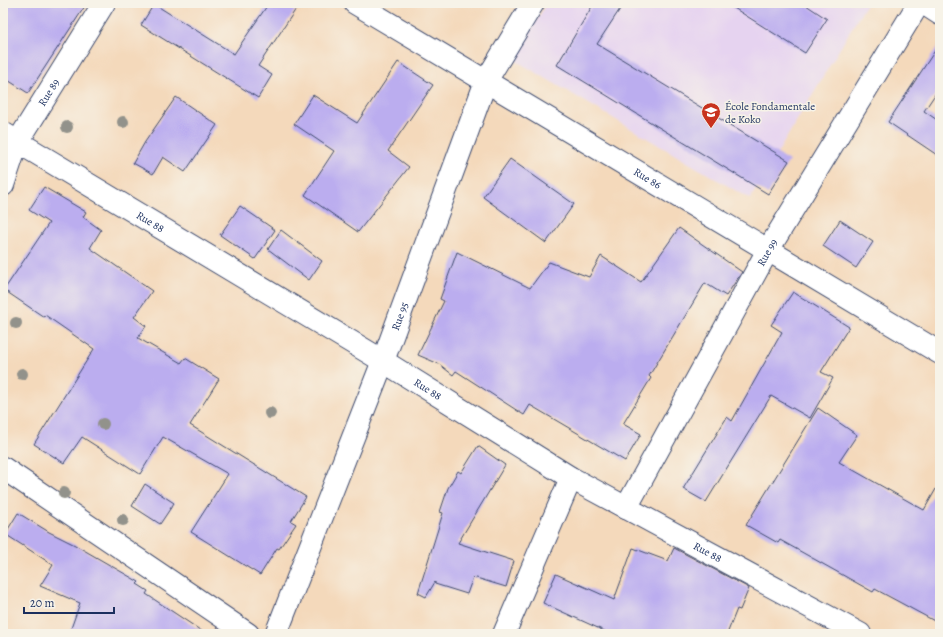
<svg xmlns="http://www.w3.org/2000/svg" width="943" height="637" viewBox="0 0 943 637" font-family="Alegreya,serif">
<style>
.built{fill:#e6d3f0}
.building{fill:#bbadef}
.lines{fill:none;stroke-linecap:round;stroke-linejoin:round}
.minor-casing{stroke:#3c486c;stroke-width:24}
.minor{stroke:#fff;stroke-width:22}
.tree{fill:#92928b}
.labels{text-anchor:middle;stroke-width:3;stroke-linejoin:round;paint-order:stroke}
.street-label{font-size:11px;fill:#1b2f5e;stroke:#f7f3e8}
.poi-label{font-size:11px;fill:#1b2f5e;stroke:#f7f3e8;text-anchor:start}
</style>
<rect width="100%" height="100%" fill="#f7f3e8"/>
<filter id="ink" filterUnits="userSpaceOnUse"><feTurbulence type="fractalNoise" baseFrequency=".025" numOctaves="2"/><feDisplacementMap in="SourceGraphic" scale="8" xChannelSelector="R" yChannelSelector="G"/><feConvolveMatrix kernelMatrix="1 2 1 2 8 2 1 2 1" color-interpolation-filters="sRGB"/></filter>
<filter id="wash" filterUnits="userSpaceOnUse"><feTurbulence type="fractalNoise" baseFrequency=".012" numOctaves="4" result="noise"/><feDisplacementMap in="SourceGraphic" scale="16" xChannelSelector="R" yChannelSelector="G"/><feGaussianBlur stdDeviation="0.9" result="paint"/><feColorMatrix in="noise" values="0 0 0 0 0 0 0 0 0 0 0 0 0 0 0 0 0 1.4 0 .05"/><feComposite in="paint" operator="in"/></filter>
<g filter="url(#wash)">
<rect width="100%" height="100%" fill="#f4d9bb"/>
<path class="built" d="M547,3H867L750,199L513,59Z"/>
<g id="blocks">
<path class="building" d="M3,3H87L28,93L3,77Z
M269,3H300L258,66L272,75L258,98L141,25L154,4L234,54Z
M594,3H624L597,44L789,161L768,194L557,65Z
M726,3H803L827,19L805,53Z
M940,43V87L924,111L940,122V157L888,122Z
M398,62L433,85L388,151L409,167L358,232L305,195L334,151L294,124L313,95L357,123Z
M176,97L217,125L185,172L163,157L153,174L133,163L145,142Z
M510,159L574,204L546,243L483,197Z
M44,187L86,212L83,217L101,230L90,248L152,291L134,317L146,326L138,338L181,363L185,358L219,379L190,425L306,497L291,521L296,524L279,549L277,548L260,575L191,532L228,474L163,437L140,474L82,437L64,463L34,444L94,349L45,315L44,317L4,290L49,223L29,210Z
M240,206L275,230L255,259L220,235Z
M840,220L873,242L856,268L823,246Z
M679,228L742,272L726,296L705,283L649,376L651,378L623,424L641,434L625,461L530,405L524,415L456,371L453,375L439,364L418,355L444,301L440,299L457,252L530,288L549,262L589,277L601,256L641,282Z
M281,230L322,261L309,280L268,249Z
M793,292L849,327L821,372L833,378L810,418L771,396L706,502L683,489L727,417L732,421L782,332L771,325Z
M818,408L857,435L839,462L924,510L940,482V624L875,589L873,592L780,540L778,543L746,525Z
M478,446L505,465L458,543L514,561L506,587L473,577L467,594L435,584V582L426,597L418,593L443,513L440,512L448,488L458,471L461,473Z
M145,484L174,503L160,524L132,506Z
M18,513L49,532L75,545L139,582L137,584L148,591L146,594L206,634H69L80,603L40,586L53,565L5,534Z
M633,548L668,561L674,548L749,588L740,610L737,609L727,634H611L543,603L556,574L614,600Z"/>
</g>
</g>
<g filter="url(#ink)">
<use href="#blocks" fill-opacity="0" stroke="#3c486c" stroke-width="1"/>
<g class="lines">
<defs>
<g id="minor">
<path id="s1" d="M355,3L940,353"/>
<path d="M923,3L940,14"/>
<path id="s2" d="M3,133L383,361L571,478L860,634"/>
<path id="s3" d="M3,185L17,143L104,3"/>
<path d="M3,468L248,634"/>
<path id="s4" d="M626,508L768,250L919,3"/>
<path id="s5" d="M276,634L383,361L486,81L533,3"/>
<path d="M504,634L571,478"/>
</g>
</defs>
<use href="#minor" class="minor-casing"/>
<use href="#minor" class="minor"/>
</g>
<g class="tree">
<circle cx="123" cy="122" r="6"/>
<circle cx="67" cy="127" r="6"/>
<circle cx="16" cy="323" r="6"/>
<circle cx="22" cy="374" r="6"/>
<circle cx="270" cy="413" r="6"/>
<circle cx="103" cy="424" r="6"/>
<circle cx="64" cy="493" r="6"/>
<circle cx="123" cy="520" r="6"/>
</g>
</g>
<defs>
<symbol id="school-pin" viewBox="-11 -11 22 30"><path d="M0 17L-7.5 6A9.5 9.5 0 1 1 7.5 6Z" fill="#c8321e" stroke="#f7f3e8"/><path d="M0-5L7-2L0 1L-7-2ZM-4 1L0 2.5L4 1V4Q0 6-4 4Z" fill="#fff"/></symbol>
</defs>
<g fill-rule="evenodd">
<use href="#school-pin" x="700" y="101" width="22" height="30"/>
</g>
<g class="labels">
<g class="street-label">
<text dy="4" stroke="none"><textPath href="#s3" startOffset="104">Rue 89</textPath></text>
<text dy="4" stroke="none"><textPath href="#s1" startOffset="341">Rue 86</textPath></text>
<text dy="4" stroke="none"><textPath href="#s2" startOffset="172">Rue 88</textPath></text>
<text dy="4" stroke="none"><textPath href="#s4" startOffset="292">Rue 99</textPath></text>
<text dy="4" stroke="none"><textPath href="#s5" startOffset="341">Rue 95</textPath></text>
<text dy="4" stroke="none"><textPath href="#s2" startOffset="496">Rue 88</textPath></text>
<text dy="4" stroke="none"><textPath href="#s2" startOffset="820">Rue 88</textPath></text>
</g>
<g class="poi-label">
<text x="725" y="110">École Fondamentale<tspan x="725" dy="13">de Koko</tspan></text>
</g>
</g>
<rect width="943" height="637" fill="none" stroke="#f7f3e8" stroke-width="16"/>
<path d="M24 607v6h90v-6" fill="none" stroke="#1b2f5e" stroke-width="2"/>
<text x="30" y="607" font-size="12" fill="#1b2f5e" stroke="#f7f3e8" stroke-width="3" paint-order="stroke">20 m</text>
</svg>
